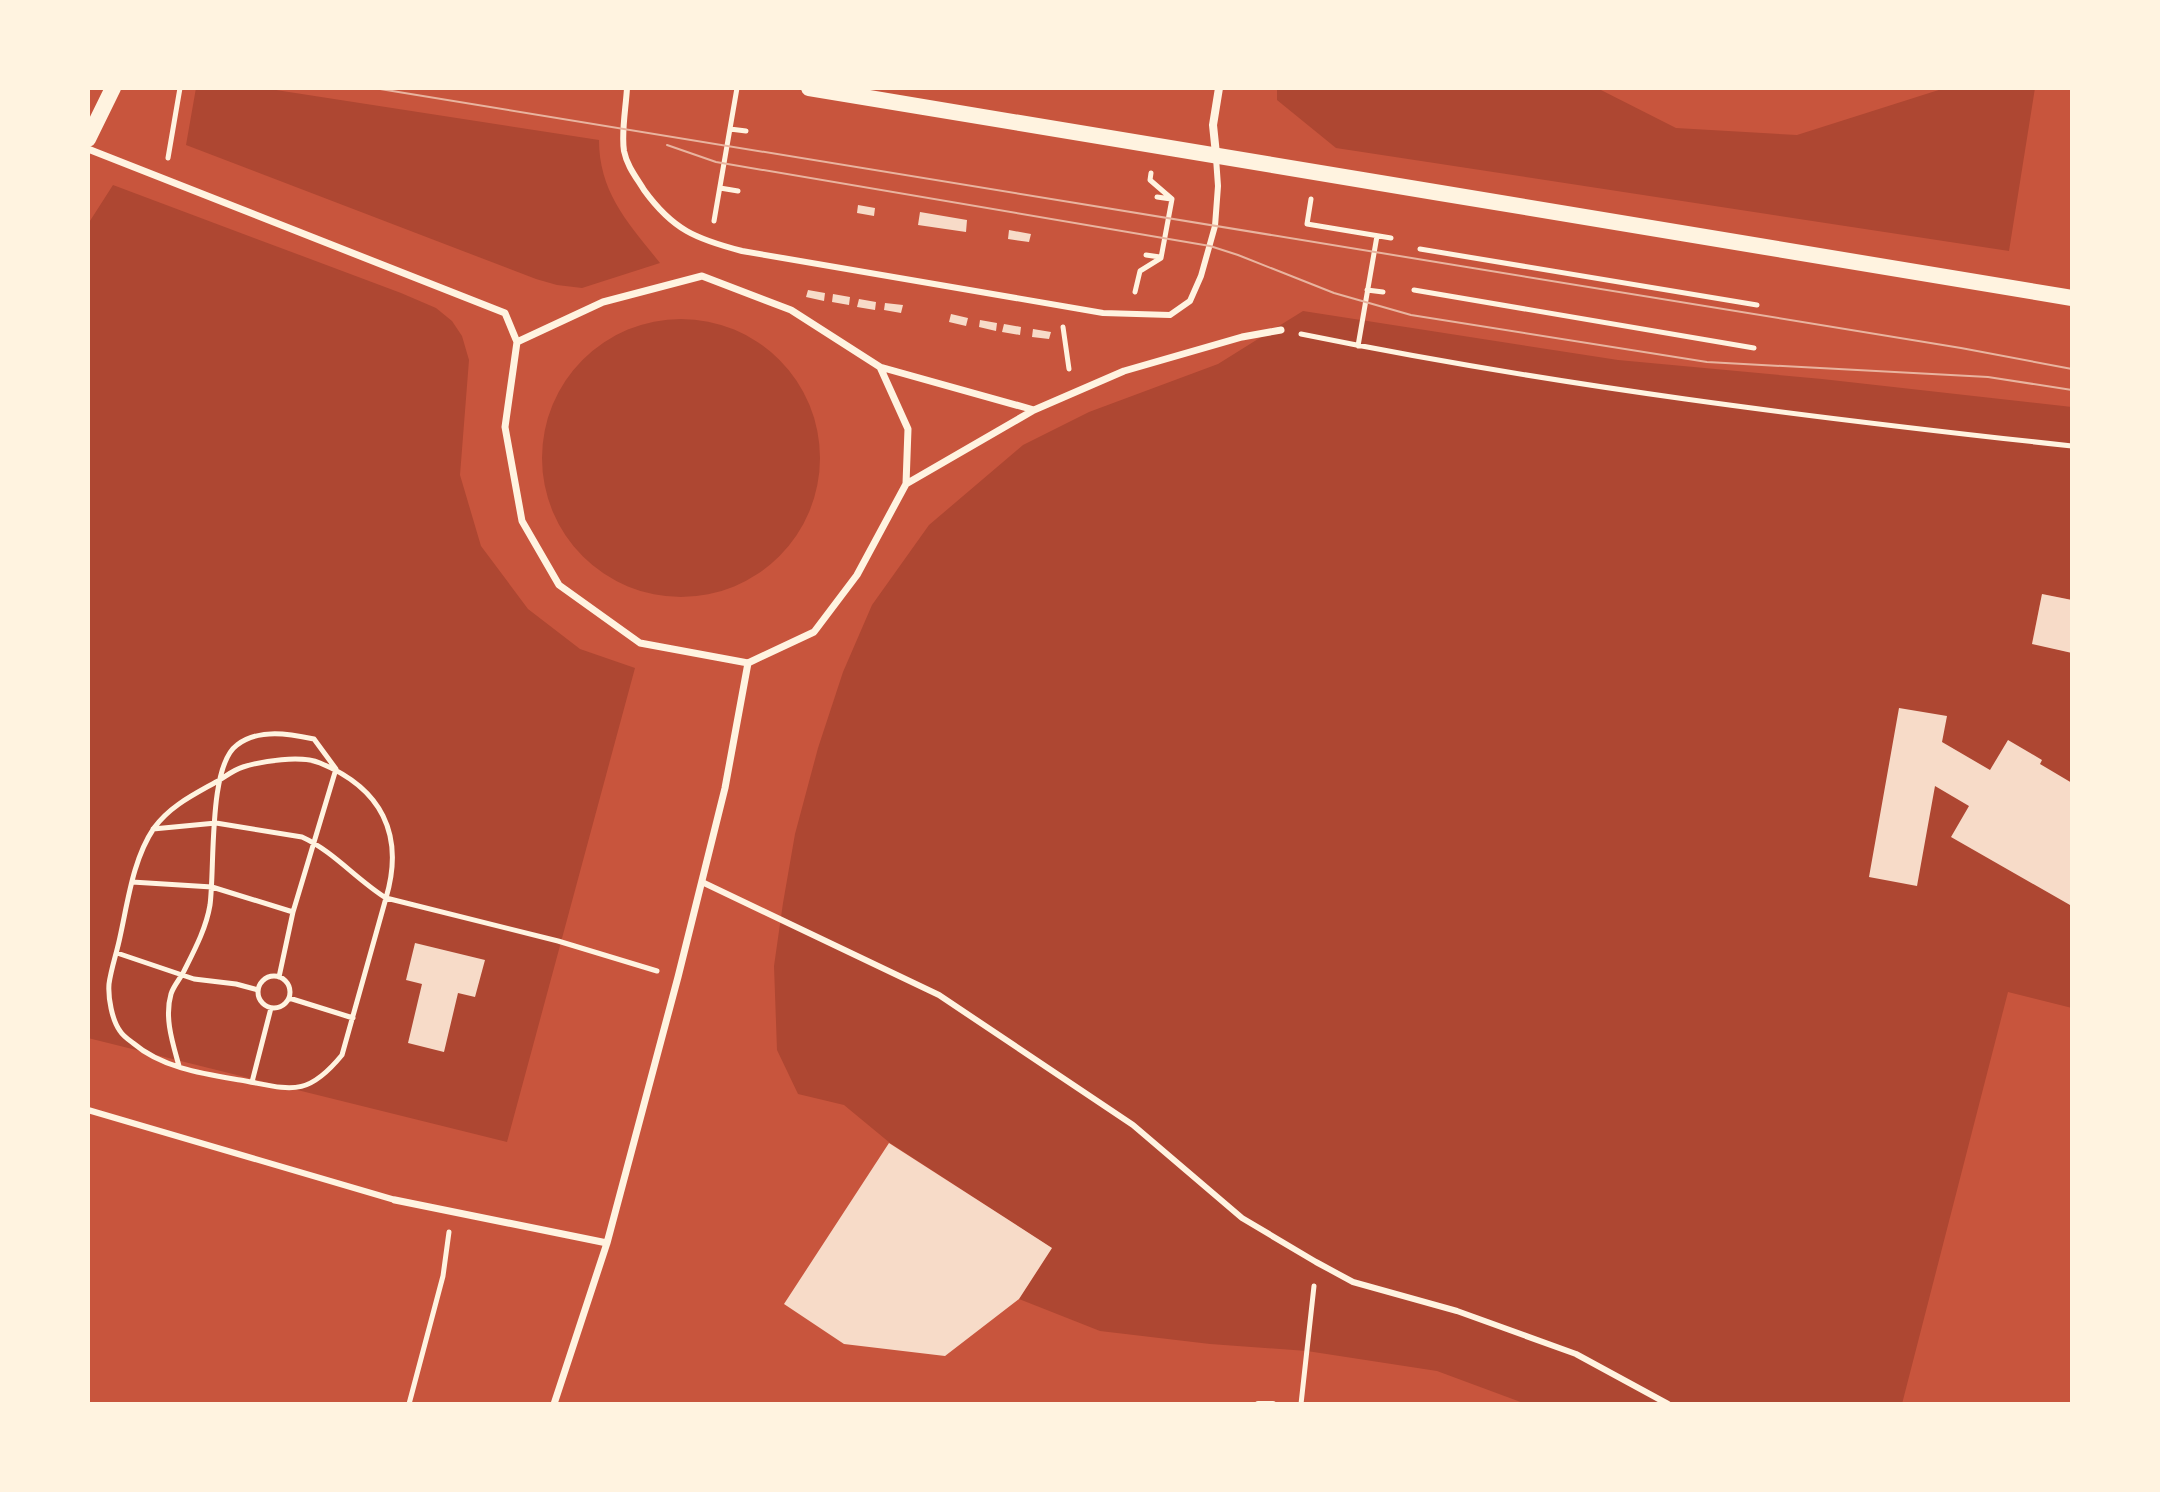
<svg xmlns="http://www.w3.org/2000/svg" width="2160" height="1492" viewBox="0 0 2160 1492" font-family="Quicksand,sans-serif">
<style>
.green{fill:#ae4732}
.building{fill:#f7dbc8}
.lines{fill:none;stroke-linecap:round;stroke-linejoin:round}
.path{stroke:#fff3e0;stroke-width:5}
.service{stroke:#fff3e0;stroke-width:6}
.pedestrian{stroke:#fff3e0;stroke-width:7}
.minor{stroke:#fff3e0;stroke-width:8}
.secondary{stroke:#fff3e0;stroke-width:16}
.tram{stroke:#e9b49f;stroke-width:2}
</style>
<rect width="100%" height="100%" fill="#c8553d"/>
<path class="green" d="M196,88H263L599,140C599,193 629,224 660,263L582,288L557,285L536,279L186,145Z
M1277,88H1597L1676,128L1797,135L1945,88H2035L2009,251L1336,148L1277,100Z
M113,185L401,293L436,308L452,321L462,336L469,360L460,475L481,546L528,609L580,649L635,668L507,1142L88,1038V224Z
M1303,311L1618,360L1822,379L2072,407V600L2042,594L2032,643L2072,653V1008L2008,992L1902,1404H1526L1437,1371L1307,1351L1210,1344L1100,1331L1019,1299L1052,1248L890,1143L844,1105L798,1094L777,1050L774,966L783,903L795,834L818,748L843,672L872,605L929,525L1023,445L1089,412L1218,364Z
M542 458a139 139 0 1 1 278 0a139 139 0 1 1-278 0Z"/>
<path class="building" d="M858,205L875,208L874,216L857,213Z
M920,212L967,220L966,232L918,225Z
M1009,230L1031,234L1029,242L1008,239Z
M808,290L825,293L824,301L806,297Z
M833,294L850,297L849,305L832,302Z
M859,299L876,302L875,310L857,307Z
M885,303L903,305L901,313L884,310Z
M951,314L968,318L966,326L949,322Z
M980,320L997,323L996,331L979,327Z
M1004,324L1021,327L1020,335L1002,332Z
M1033,329L1051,332L1049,339L1032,337Z
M2042,594L2072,600V653L2032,644Z
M1899,708L1947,716L1942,742L1990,770L2008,740L2042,760L2040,764L2072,783V902L2070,905L1951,837L1969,806L1935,786L1917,886L1869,877Z
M415,943L485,960L475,997L458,993L444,1052L408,1043L422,984L406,980Z
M889,1143L1052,1248L1019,1299L945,1356L844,1344L784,1304Z"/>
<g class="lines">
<path class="path" d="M730,129L746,131
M168,158L180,88
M720,188L738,191
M1157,197L1171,199
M1311,199L1307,224L1391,238
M714,221L737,88
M1420,249L1757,305
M1146,255L1160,257
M1367,290L1383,292
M1414,290L1754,348
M1135,292L1140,271L1161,258L1172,199L1150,180L1151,173
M1063,327L1069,369
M1301,334C1556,386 1814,418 2072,446
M1358,346L1377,236
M153,829L216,823L302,837C333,851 357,880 386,898L342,1055C306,1099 290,1089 240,1080C204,1074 162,1068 133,1043C129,1040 123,1036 120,1031C112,1020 108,998 109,984C111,969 117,952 120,937C128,901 133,859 154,828C170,806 193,795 216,782C225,777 233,770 243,767C262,761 301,755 320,763C381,788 405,834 386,898L558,941L657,971
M132,882L212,887L293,912
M117,953L194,979L236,984L258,990
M258 992a16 16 0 1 1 32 0a16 16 0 1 1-32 0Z
M289,998L353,1018
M179,1066C173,1044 164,1018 171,994C173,987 179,980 183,973C194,951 206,929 210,905C215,867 208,766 237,745C259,728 290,734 314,739L336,769L293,912L279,977
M252,1082L271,1008
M409,1404L443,1276L449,1232
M1301,1404L1314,1286"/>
<path class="service" d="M627,88C626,107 621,133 624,151C627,166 636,177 644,190C673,230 696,239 742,251L1103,313L1170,315L1190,301L1201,276L1215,226L1218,186L1216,158
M702,882L939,995L1133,1125L1242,1218L1316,1262L1353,1282L1457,1311L1576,1354L1668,1404
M88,1110L395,1200
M1258,1404H1273"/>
<path class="pedestrian" d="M88,149L505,313L517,342L505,427L522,521L559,585L640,643L748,663
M517,342L603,302L702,276L791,310L880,367L908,429L906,484
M880,367L1034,410
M395,1200L607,1243
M554,1404L607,1243L678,977L725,788L748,663L814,632L857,575L906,484L1034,410L1124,371L1242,337L1281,330"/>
<path class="minor" d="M1216,154L1213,125L1219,88"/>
<path class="secondary" d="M809,88C1230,157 1651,229 2072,298
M88,139L113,88"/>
<path class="tram" d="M374,88L1961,348L2072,369
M667,145L716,162L1210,246L1238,255L1334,293L1411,315L1707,362L1988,377L2072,390"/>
</g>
<rect width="2160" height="1492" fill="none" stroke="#fff3e0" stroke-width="180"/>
</svg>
